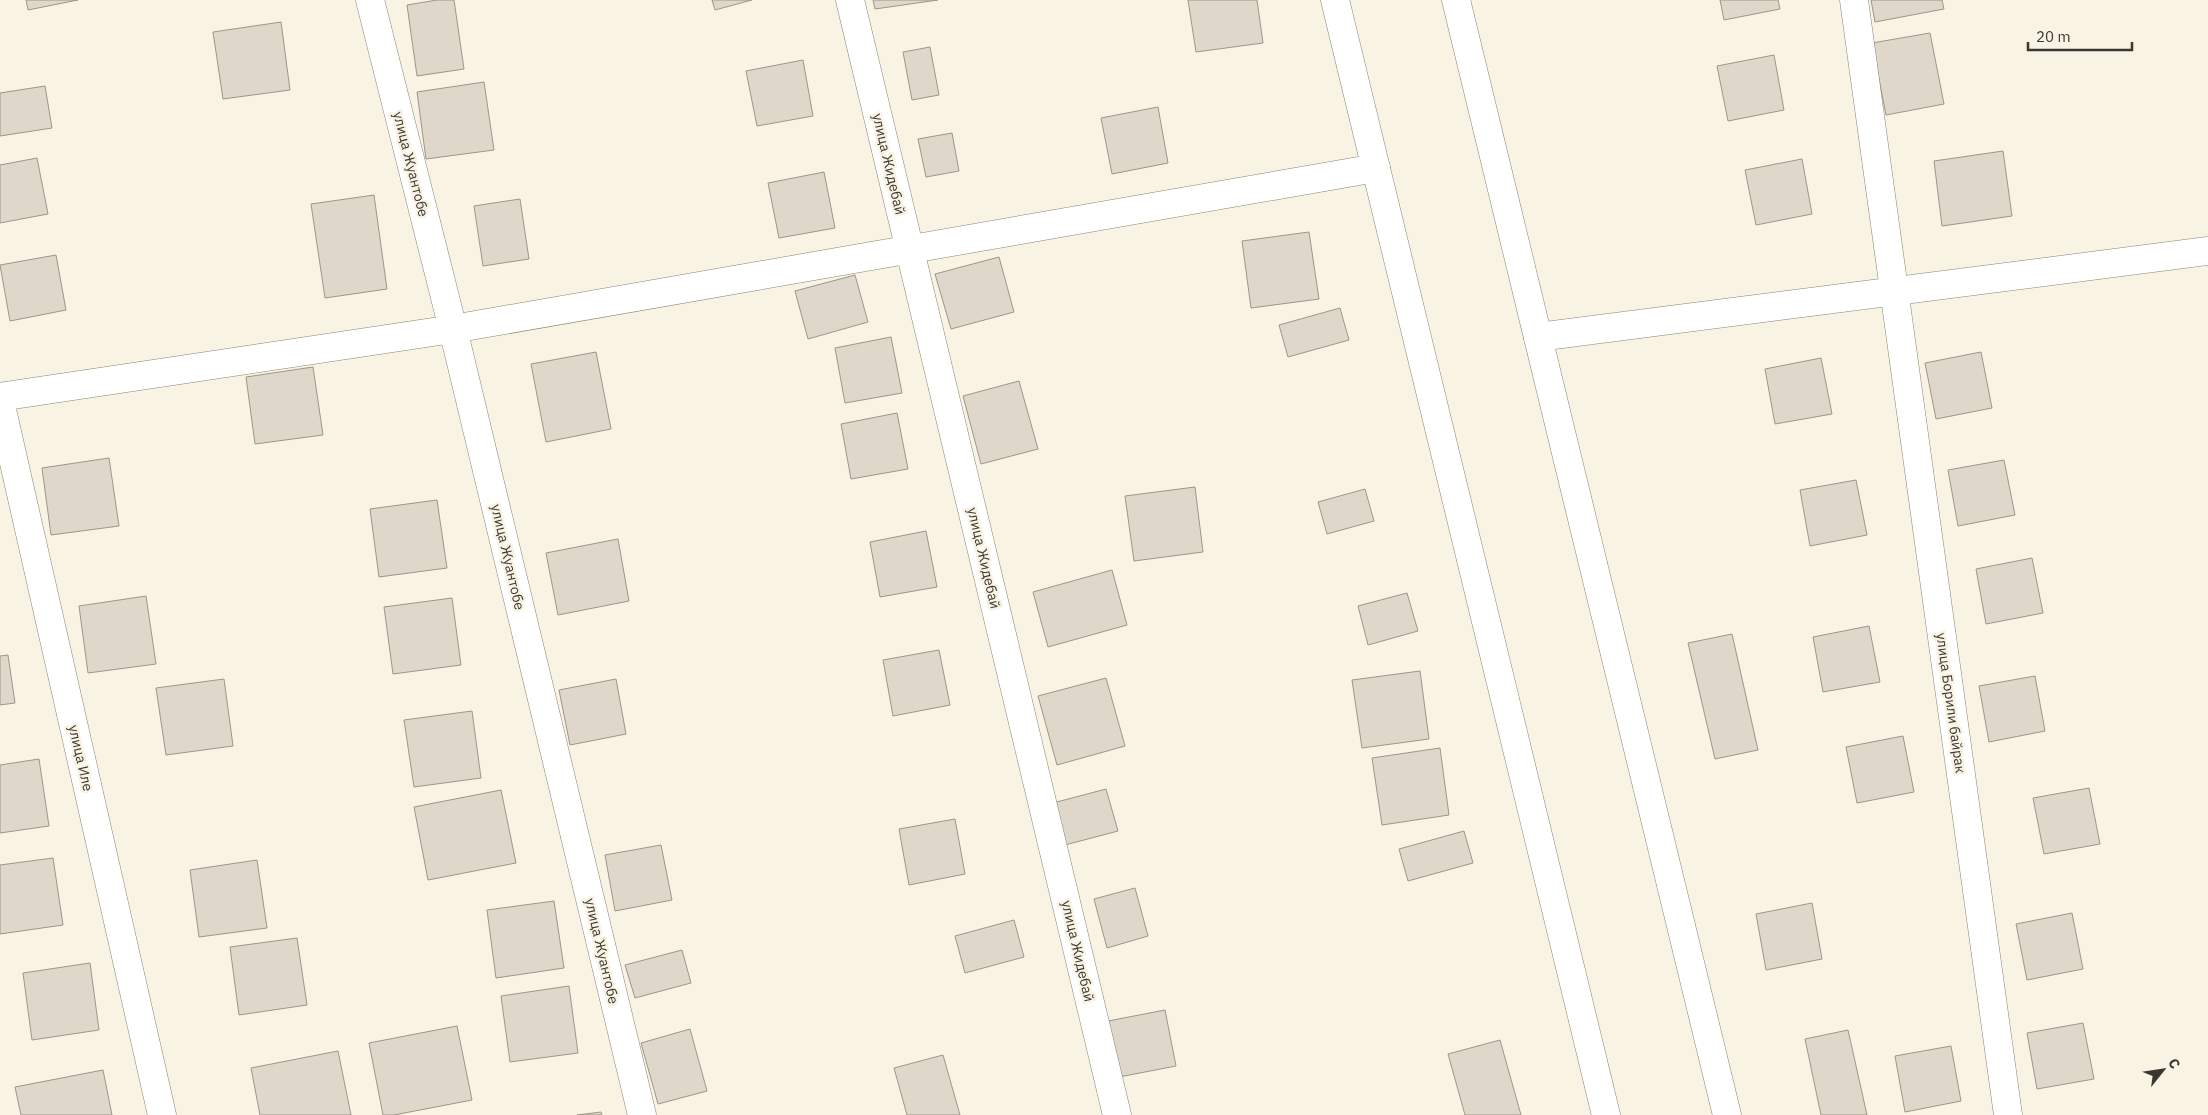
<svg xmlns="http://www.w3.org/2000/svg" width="2208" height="1115" viewBox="0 0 2208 1115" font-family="'IBM Plex Sans',sans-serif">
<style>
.building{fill:#dfd8ca;stroke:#9c9689}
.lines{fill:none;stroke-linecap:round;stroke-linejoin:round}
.minor-casing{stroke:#898376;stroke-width:29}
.primary-casing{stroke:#898376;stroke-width:29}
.minor{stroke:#fff;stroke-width:28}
.primary{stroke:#fff;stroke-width:28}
.labels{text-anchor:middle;stroke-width:5;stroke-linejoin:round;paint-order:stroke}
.street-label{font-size:14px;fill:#3a3732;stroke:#f9f3e4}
</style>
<rect width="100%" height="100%" fill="#f9f3e4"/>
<path class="building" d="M26,0H78L28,10Z
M437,0H454L464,69L417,76L407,5Z
M712,0H752L715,10Z
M873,0H938L875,9Z
M1188,0H1257L1263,43L1196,52Z
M1720,0H1778L1780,9L1724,20Z
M1871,0H1942L1944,9L1875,22Z
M281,22L290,90L223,99L213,32Z
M1930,33L1944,104L1886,115L1872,43Z
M930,47L939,95L912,100L903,52Z
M1774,55L1784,110L1728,121L1717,66Z
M803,60L813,116L757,126L746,71Z
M484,82L494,150L426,159L417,92Z
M45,86L52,128L0,136V93Z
M1158,107L1168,163L1112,174L1101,118Z
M952,133L959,171L926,177L918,139Z
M2003,151L2012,216L1942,226L1934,161Z
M37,158L48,214L0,223V165Z
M1802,159L1812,214L1756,225L1745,170Z
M824,172L835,228L779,238L768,183Z
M374,195L387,289L325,298L311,204Z
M520,199L529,259L483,266L474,206Z
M1309,232L1319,299L1251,308L1242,241Z
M56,255L66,310L10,321L0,265Z
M999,257L1014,312L951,329L935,274Z
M855,275L868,322L808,339L795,291Z
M1340,308L1349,340L1288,357L1279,325Z
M891,337L902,393L845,403L835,348Z
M596,352L611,429L546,442L531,364Z
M1981,352L1992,408L1936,419L1925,363Z
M1821,358L1832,414L1775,424L1765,369Z
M313,367L323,435L255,444L246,377Z
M1019,381L1038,449L981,464L963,396Z
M897,413L908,469L851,479L841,424Z
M109,458L119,526L51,535L42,468Z
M2004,460L2015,515L1958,526L1948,470Z
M1856,480L1867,535L1810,546L1800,490Z
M1195,487L1203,552L1134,561L1125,496Z
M1365,489L1374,521L1327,534L1318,502Z
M437,500L447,568L379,577L370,509Z
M926,531L937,587L880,597L870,542Z
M618,539L629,601L558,615L546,553Z
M2032,558L2043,613L1986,624L1976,569Z
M1112,570L1127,625L1048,647L1033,592Z
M1407,593L1418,631L1368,645L1358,606Z
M146,596L156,664L88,673L79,606Z
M452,598L461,665L393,674L384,607Z
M1869,626L1880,682L1823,692L1813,637Z
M1732,634L1758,750L1715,759L1688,643Z
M939,650L950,705L893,716L883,660Z
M8,655L15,703L0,705V656Z
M1420,671L1429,739L1362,748L1352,680Z
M2035,676L2045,731L1989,742L1979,686Z
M1106,678L1125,746L1057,765L1038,696Z
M224,679L233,746L166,755L156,688Z
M616,679L626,734L570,745L559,690Z
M472,711L481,778L414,787L404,720Z
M1903,736L1914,792L1857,803L1846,747Z
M1440,748L1449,815L1382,825L1372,758Z
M39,759L49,826L0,833V765Z
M2089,788L2100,844L2044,854L2033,798Z
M1106,789L1118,831L1065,845L1053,803Z
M501,790L516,863L428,880L414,807Z
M955,819L965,874L909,885L899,829Z
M1464,831L1473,863L1408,881L1399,849Z
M661,845L672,900L615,911L605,855Z
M53,858L63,925L0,934V865Z
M257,860L267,928L199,937L190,870Z
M1135,888L1148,936L1107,948L1094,899Z
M554,901L564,968L496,978L487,910Z
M1812,903L1822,959L1766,970L1756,914Z
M2072,913L2083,969L2027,980L2016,924Z
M1014,920L1024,957L965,973L955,936Z
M297,938L307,1005L239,1015L230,947Z
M682,950L691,983L635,998L625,965Z
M90,963L99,1030L32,1040L23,973Z
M569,986L578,1053L510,1062L501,996Z
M1165,1010L1176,1066L1119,1077L1108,1021Z
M2083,1023L2094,1079L2037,1089L2027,1033Z
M457,1026L472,1100L394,1115H383L369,1043Z
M690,1029L707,1091L658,1104L641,1043Z
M1848,1030L1867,1115H1821L1805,1039Z
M1500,1040L1521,1115H1465L1448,1054Z
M1951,1046L1961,1101L1905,1112L1895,1056Z
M338,1051L351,1115H260L251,1068Z
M943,1055L960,1115H907L894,1068Z
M103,1070L112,1115H21L15,1087Z
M601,1112L602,1115H577Z"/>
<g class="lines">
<defs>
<path id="minor" d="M370,0L453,329L642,1115
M850,0L1117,1115
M1854,0L2008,1115
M1538,337L2208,251
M0,397L453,329L1376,168
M0,401L162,1115"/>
<path id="primary" d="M1335,0L1606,1115
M1456,0L1727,1115"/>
</defs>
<use href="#minor" class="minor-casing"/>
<use href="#primary" class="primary-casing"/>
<use href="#minor" class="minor"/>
<use href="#primary" class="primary"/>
</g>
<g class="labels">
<g class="street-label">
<text transform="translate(411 164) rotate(76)" y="5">улица Жуантобе</text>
<text transform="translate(889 164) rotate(77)" y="5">улица Жидебай</text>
<text transform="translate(508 557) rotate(77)" y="5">улица Жуантобе</text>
<text transform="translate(984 558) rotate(77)" y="5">улица Жидебай</text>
<text transform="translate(1951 703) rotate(82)" y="5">улица Борили байрак</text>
<text transform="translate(81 758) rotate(77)" y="5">улица Иле</text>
<text transform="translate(602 951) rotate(77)" y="5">улица Жуантобе</text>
<text transform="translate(1078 951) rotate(77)" y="5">улица Жидебай</text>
</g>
</g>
<g transform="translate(2163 1070) rotate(60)" stroke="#f9f3e4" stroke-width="4" paint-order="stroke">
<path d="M0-4L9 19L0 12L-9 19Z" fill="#3a3732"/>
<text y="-8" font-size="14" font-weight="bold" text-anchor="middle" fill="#3a3732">С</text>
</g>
<path d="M2028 42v8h104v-8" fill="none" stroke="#3a3732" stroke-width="2.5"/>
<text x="2036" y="42" font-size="15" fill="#3a3732" stroke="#f9f3e4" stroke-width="4" paint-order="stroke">20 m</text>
</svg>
